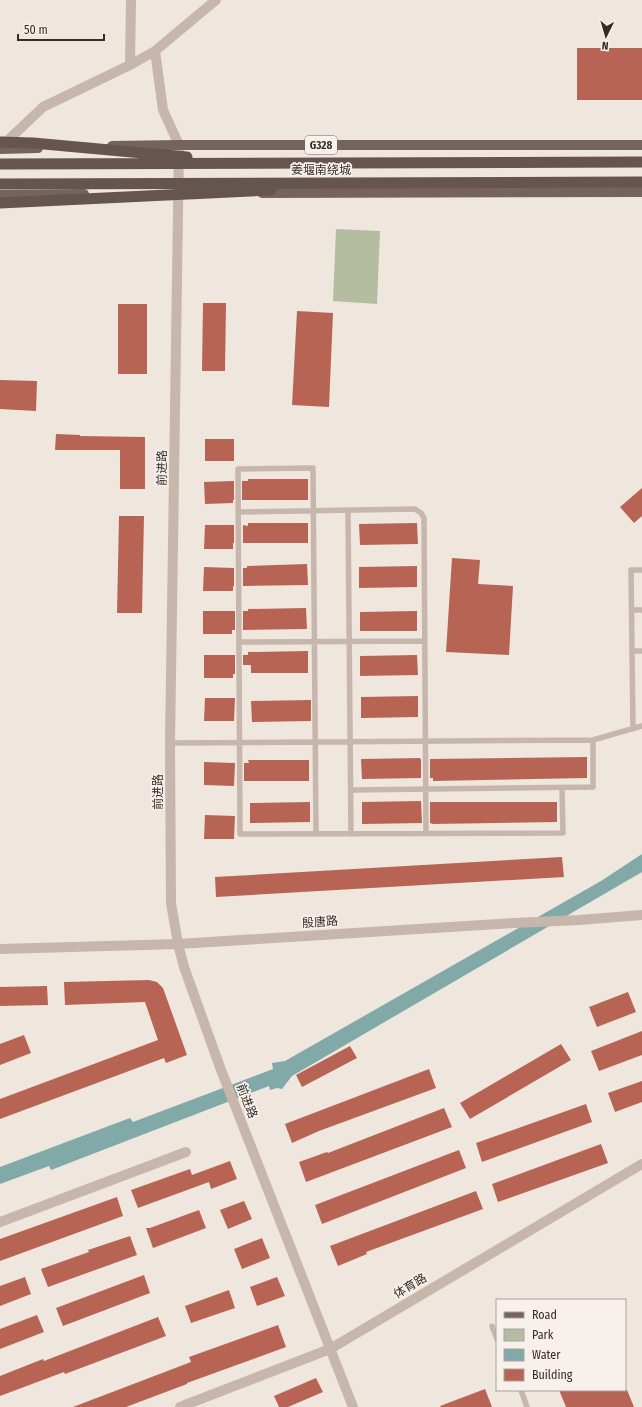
<svg xmlns="http://www.w3.org/2000/svg" width="642" height="1407" viewBox="0 0 642 1407" font-family="'Fira Sans Condensed','Noto Sans SC',sans-serif">
<style>
.green{fill:#b5bda0}
.water{fill:#81a9a8}
.building{fill:#b76454}
.lines{fill:none;stroke-linecap:round;stroke-linejoin:round}
.service{stroke:#c6b6ab;stroke-width:5.5}
.minor{stroke:#c6b6ab;stroke-width:10}
.tertiary{stroke:#c6b6ab;stroke-width:10}
.primary{stroke:#75635d;stroke-width:10}
.trunk-bridge{stroke:#655450;stroke-width:11}
.labels{text-anchor:middle;stroke-width:3.5;stroke-linejoin:round;paint-order:stroke}
.shield{fill:#f8f0ea;stroke:#706764;stroke-width:1}
.shield-label{font-size:11px;font-weight:bold;fill:#352c2a}
.street-label{font-size:12px;fill:#352c2a;stroke:#f8f0ea}
</style>
<rect width="100%" height="100%" fill="#efe6de"/>
<path class="green" d="M336,229L380,231L377,304L333,301Z"/>
<path class="water" d="M642,854V872L292,1076L282,1089L277,1088L270,1090L269,1086L51,1170L49,1166L0,1184V1167L130,1118L133,1122L273,1069L272,1063L285,1061L601,881Z"/>
<path class="building" d="M577,48H642V100H577Z
M203,303H226L225,371H202Z
M118,304H147V374H118Z
M297,311L333,313L329,407L292,405Z
M0,380L37,381L36,411L0,409Z
M56,434L80,435V436L145,437V489H120V450H55Z
M205,439H234V461H205Z
M248,479H308V500H242V481H248Z
M234,481V500H233V503L205,504L204,482Z
M642,488V516L634,523L620,507Z
M119,516H144L142,613H117Z
M248,523H308V543H243V525L248,526Z
M417,523L418,544L360,545L359,524Z
M205,525H234V543H233V549H204Z
M452,558L480,560L478,584L513,586L509,655L446,652Z
M307,564L308,585L243,586V568H247V566Z
M417,566V587L359,588V567Z
M204,567L234,568V586H233V591H203Z
M306,608L307,629L243,630V611H248V609Z
M203,611H235V630H232V634H203Z
M417,611V631H360V612Z
M308,651V673H251V665H243V655H248V652Z
M204,655H235V674H233V678H204Z
M417,655L418,675L360,676V656Z
M418,696V717L361,718V697Z
M205,698H235L234,721H204Z
M311,700V721L252,722L251,701Z
M587,757V778L433,781V778H430V759Z
M420,758V759H421V778L362,779L361,759Z
M248,760H309V781H244V763H249Z
M204,762L235,763L234,786L204,785Z
M421,801L422,823L362,824V802Z
M310,802V822L250,823V803Z
M430,802H557V822L433,824L430,823Z
M205,815L235,816L234,839H204Z
M562,857L564,877L216,897L215,877Z
M149,980L157,982L163,988L187,1055L166,1063L164,1058L0,1119V1099L158,1040L145,1002L65,1005L64,982Z
M47,986L48,1005L0,1006V987Z
M628,992L636,1012L597,1027L589,1007Z
M642,1031V1055L599,1071L591,1051Z
M24,1035L31,1053L0,1065V1044Z
M561,1044L571,1060L470,1119L460,1103Z
M350,1046L357,1058L302,1087L296,1075Z
M429,1069L436,1088L319,1131L292,1143L285,1124Z
M642,1081V1102L615,1112L608,1093Z
M586,1104L592,1122L482,1162L476,1143Z
M444,1108L452,1127L306,1182L299,1162L327,1152L328,1153Z
M601,1144L608,1163L498,1202L492,1184Z
M459,1150L466,1168L322,1224L315,1205Z
M230,1161L237,1179L211,1189L209,1182L138,1208L131,1190L190,1169L192,1175Z
M476,1191L483,1209L366,1252L367,1254L338,1266L330,1246Z
M117,1197L123,1216L0,1261V1239Z
M244,1201L252,1219L228,1229L220,1210Z
M199,1210L206,1228L153,1248L146,1228H150Z
M130,1236L137,1255L48,1287L41,1269L89,1252L88,1250Z
M262,1238L270,1258L242,1269L234,1249Z
M144,1275L150,1293L63,1326L56,1308Z
M25,1277L31,1294L0,1306V1286Z
M277,1277L285,1296L257,1306L250,1287Z
M229,1290L235,1308L191,1323L185,1306Z
M37,1315L44,1332L0,1349V1329Z
M158,1317L166,1336L65,1374L64,1372L0,1396V1376L43,1359L44,1361Z
M278,1325L286,1347L187,1383V1384L126,1407H73L191,1362L189,1357Z
M316,1378L323,1392L288,1407H279L274,1396Z
M485,1389L492,1407H441L440,1406Z
M559,1390H627L634,1407H566Z"/>
<g class="lines">
<path class="service" d="M348,510L351,834
M238,512L415,509L421,513L424,518L426,833
M632,610H642
M239,642L424,641
M632,651H642
M633,729L631,570H642
M170,743L593,740L642,726
M351,790L593,787V740
M316,834L313,468L238,469L240,834L563,833L562,788
M492,1326L497,1339
M521,1390L527,1407"/>
<path class="minor" d="M130,65L131,0
M0,1222L186,1152"/>
<path class="tertiary" d="M216,0L155,51L163,110L179,145L170,743L171,903L178,944L184,967L221,1070L353,1407
M2,146L43,107L130,65L155,51
M0,949L178,944L514,923L579,920L642,915
M180,1407L330,1349L642,1164"/>
<path class="primary" d="M112,146L179,145H642
M0,149L38,148
M262,193L642,192
M0,195L84,194"/>
<path class="trunk-bridge" d="M0,142L33,143L187,157
M0,164L642,162
M0,184L642,182
M0,203L271,190"/>
</g>
<g class="labels">
<rect class="shield" x="305" y="136" width="32" height="18" rx="3"/>
<g class="shield-label">
<text x="321" y="149">G328</text>
</g>
<g class="street-label">
<text x="321" y="174">姜堰南绕城</text>
<text transform="translate(162 468) rotate(-89)" y="4">前进路</text>
<text transform="translate(158 792) rotate(-90)" y="4">前进路</text>
<text transform="translate(320 922) rotate(-4)" y="4">殷唐路</text>
<text transform="translate(247 1101) rotate(69)" y="4">前进路</text>
<text transform="translate(410 1286) rotate(-31)" y="4">体育路</text>
</g>
</g>
<rect x="496" y="1299" width="130" height="92" fill="#f8f0ea" stroke="#aaa29d"/>
<rect x="504" y="1312" width="20" height="6" fill="#75635d" stroke="#aaa29d"/>
<text x="532" y="1319" font-size="12" fill="#352c2a">Road</text>
<rect x="504" y="1329" width="20" height="12" fill="#b5bda0" stroke="#aaa29d"/>
<text x="532" y="1339" font-size="12" fill="#352c2a">Park</text>
<rect x="504" y="1349" width="20" height="12" fill="#81a9a8" stroke="#aaa29d"/>
<text x="532" y="1359" font-size="12" fill="#352c2a">Water</text>
<rect x="504" y="1369" width="20" height="12" fill="#b76454" stroke="#aaa29d"/>
<text x="532" y="1379" font-size="12" fill="#352c2a">Building</text>
<g transform="translate(606 36) rotate(185)" stroke="#f8f0ea" stroke-width="3" paint-order="stroke">
<path d="M0-3L7 15L0 10L-7 15Z" fill="#352c2a"/>
<text y="-6" font-size="11" font-weight="bold" text-anchor="middle" fill="#352c2a">N</text>
</g>
<path d="M18 34v6h86v-6" fill="none" stroke="#352c2a" stroke-width="2"/>
<text x="24" y="34" font-size="12" fill="#352c2a" stroke="#f8f0ea" stroke-width="3" paint-order="stroke">50 m</text>
</svg>
